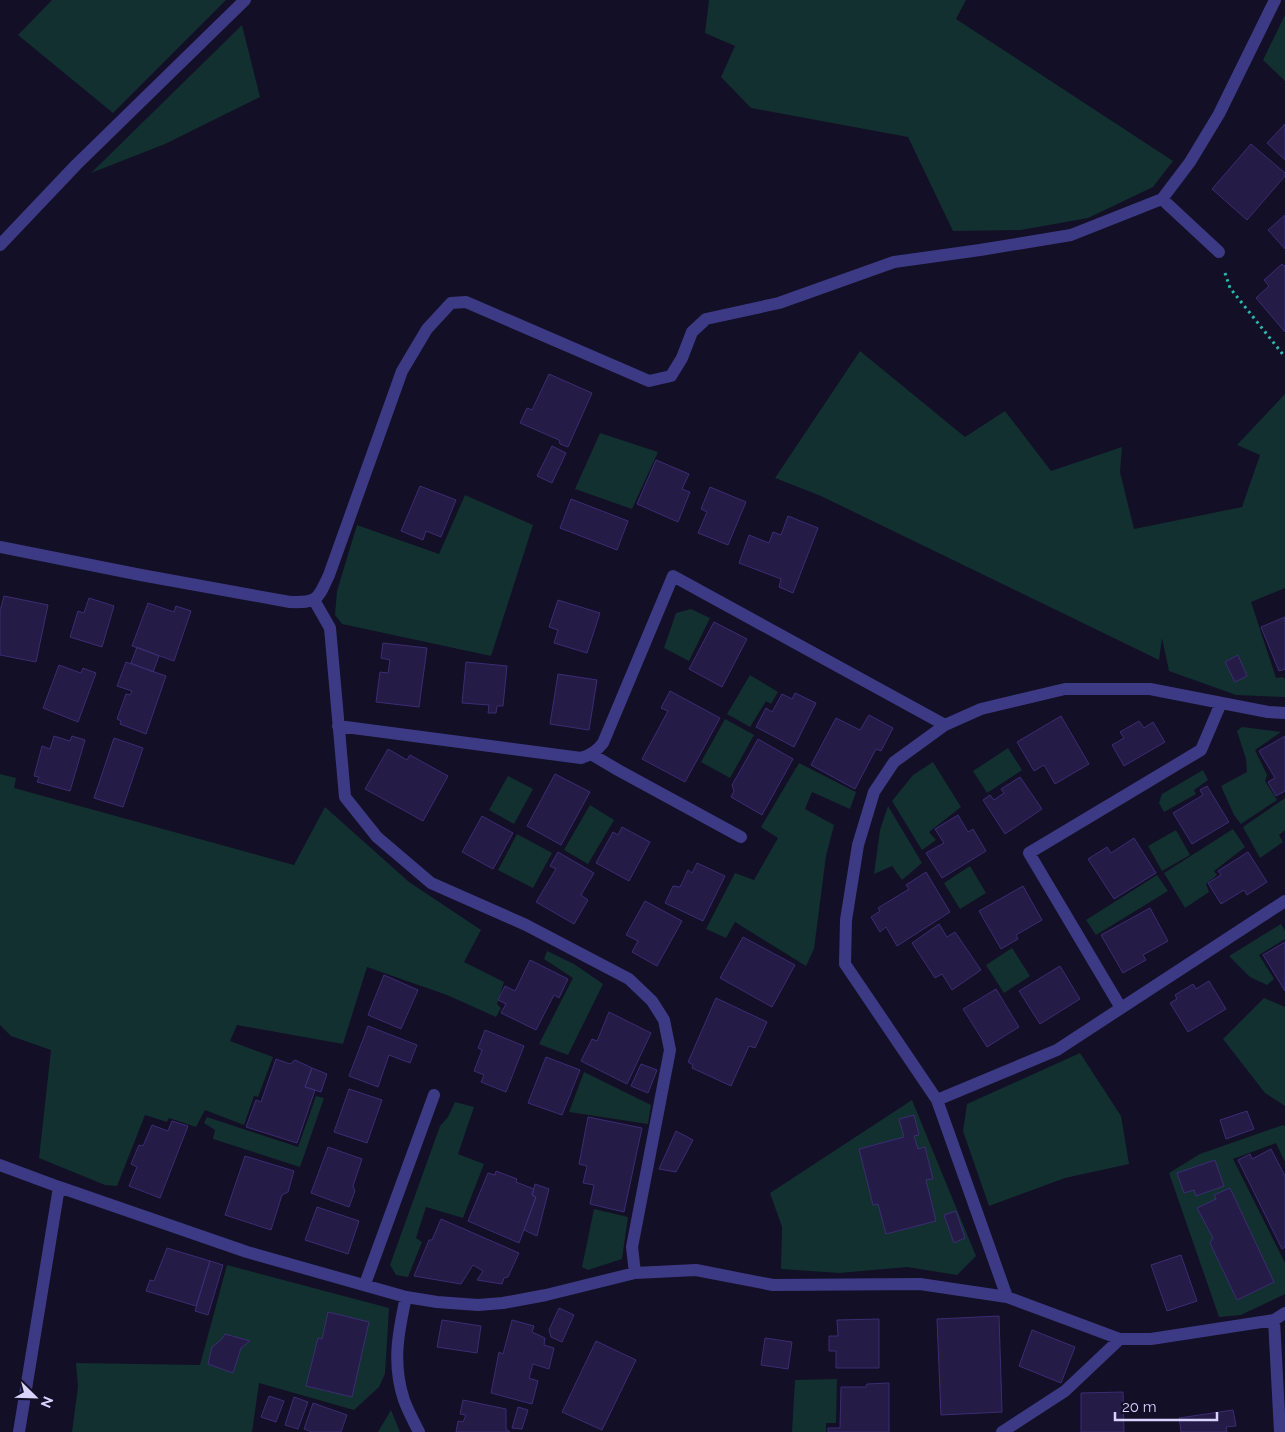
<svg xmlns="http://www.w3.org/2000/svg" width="1285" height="1432" viewBox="0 0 1285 1432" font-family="Raleway,sans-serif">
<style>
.green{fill:#12302f}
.building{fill:#241b47;stroke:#3b2d73}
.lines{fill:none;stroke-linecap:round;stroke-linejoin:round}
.path{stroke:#2fb8b0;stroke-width:3;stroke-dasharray:2.5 4;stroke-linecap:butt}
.minor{stroke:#3d3a85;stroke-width:12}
</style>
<rect width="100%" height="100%" fill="#130f26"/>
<path class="green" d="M52,0H226L113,113L18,35Z
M709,0H966L956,19L1173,161L1153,187L1088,218L1021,230L953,231L908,137L751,108L721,77L735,46L705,33Z
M1285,15V81L1263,60Z
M242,25L260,97L165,144L91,173Z
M860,351L965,437L1005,411L1051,471L1122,447L1120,472L1134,529L1242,507L1260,455L1237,445L1285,394V588L1251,602L1276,678L1283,677L1285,680V697L1236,695L1169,671L1162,638L1159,660L821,496L775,478Z
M600,433L658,452L632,509L575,489Z
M465,495L533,525L491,656L342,624L335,615L337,591L357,525L439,554Z
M691,609L710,618L689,661L664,648L676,613Z
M750,675L778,692L771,704L766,701L750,727L727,714Z
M725,719L754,735L730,778L701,762Z
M1242,727L1281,732L1255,750L1267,775L1265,781L1277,800L1241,824L1234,815L1221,786L1247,772L1246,759L1237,731Z
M1008,748L1022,770L987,793L973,771Z
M933,762L961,807L929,832L936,840L922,850L892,801L913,775Z
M799,763L856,792L850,809L812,792L805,809L834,825L826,856L814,949L806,966L735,922L726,938L706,929L735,873L754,880L778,838L761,827Z
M1203,770L1208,780L1194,790L1196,794L1164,812L1159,803L1162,794Z
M0,774L16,778L14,788L294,865L325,807L409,882L481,930L464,962L504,982L497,1004L501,1008L496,1017L447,995L367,967L343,1044L237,1025L230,1041L273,1057L258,1097L254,1096L244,1125L205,1110L196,1127L169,1118L167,1122L145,1115L117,1186L105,1185L39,1158L51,1050L11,1036L0,1025Z
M508,776L533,789L514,824L489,810Z
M1285,798V830L1279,835L1283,842L1260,858L1243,827Z
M590,805L614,820L588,864L564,850Z
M888,806L922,863L902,880L892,866L874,874L880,830Z
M1233,829L1245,847L1214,871L1217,875L1206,884L1209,892L1185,908L1164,873Z
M1176,830L1190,855L1162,871L1148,846Z
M517,834L552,853L533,888L498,870Z
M970,866L986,893L960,909L944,883Z
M1157,875L1168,891L1096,935L1086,920Z
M1281,924L1285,931V939L1259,955L1274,979L1267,985L1250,977L1229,956Z
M1012,948L1030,976L1004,993L986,965Z
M547,951L574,964L603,984L568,1055L539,1044L573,978L544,959Z
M1264,998L1285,1007V1106L1265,1093L1223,1039Z
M1080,1053L1121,1116L1129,1164L1065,1178L989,1206L963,1131L967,1104Z
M584,1072L651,1105L648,1124L569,1112Z
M316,1096L324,1098L300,1167L213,1139L215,1130L204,1123L207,1117L298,1147Z
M912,1100L976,1256L957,1275L907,1267L839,1273L781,1269L782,1227L770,1193Z
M455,1102L474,1107L458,1154L484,1164L463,1218L426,1207L416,1238L422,1242L408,1277L396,1275L390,1265L440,1126L448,1117Z
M1283,1125L1285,1127V1162L1276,1143L1233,1159L1285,1263V1294L1241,1315L1219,1317L1169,1173L1200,1154Z
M594,1209L628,1217L622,1259L588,1270L582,1267Z
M227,1265L389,1308L385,1374L379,1387L354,1410L259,1383L252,1432H72L78,1387L76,1363L200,1365Z
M837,1379L836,1423H826V1432H792L795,1380Z
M391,1410L400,1432H378Z"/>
<path class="building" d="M1285,124V160L1267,143Z
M1251,144L1285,173V176L1247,220L1212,189Z
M1285,215V249L1268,230Z
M1282,264L1284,266L1285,265V332L1256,298L1269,286L1264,280Z
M549,374L592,393L568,447L560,444L559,440L520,423L527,408L532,410Z
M552,446L566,453L552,483L537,476Z
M656,460L689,474L682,489L690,492L678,522L637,504Z
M420,486L456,500L441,537L426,531L423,540L401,531Z
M710,487L746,502L728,545L698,533L707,512L701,509Z
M571,499L628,521L617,550L560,528Z
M788,516L818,528L793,593L779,587L781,579L739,563L749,535L769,543L773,532L781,535Z
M4,596L48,605L36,662L0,655V608H1Z
M89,598L114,606L102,647L70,637L78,611L84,613Z
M558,600L600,613L587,653L554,643L558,630L549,627Z
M148,603L174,612L176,606L191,611L174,661L132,646Z
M1285,617V669L1279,671L1261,627Z
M714,622L747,639L722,687L689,669Z
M383,643L427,648L419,707L376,702L380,672L388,673L390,660L381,658Z
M137,647L159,656L153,672L131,663Z
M1238,655L1247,676L1235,682L1225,662Z
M126,662L166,676L146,734L120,724L121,721L117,719L126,694L130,695L132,691L117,686Z
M466,662L507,666L503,706H497L496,713H488L489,705L462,703Z
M59,665L81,673L83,668L96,673L78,722L43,708Z
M558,674L597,680L589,730L550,724Z
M670,691L720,718L685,782L642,759L668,711L661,708Z
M795,693L816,703L794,747L756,727L766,708L772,712L782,694L792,699Z
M869,715L893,728L881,751L876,749L855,789L811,765L836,718L860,730Z
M1061,716L1089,764L1055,784L1044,765L1034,771L1017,742Z
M1139,721L1144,728L1153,722L1165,742L1124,766L1112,745L1124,738L1120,732Z
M54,736L70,741L72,736L85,740L70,791L37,782L39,777L34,776L42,746L50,749Z
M1285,736V791L1276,796L1268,782L1275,778L1259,751Z
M114,738L143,748L123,807L94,798Z
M758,739L793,759L762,815L731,797L734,791L732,785Z
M388,749L407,760L410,755L448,776L423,821L365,789Z
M555,774L590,792L561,845L527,826Z
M1020,777L1042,809L1005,834L983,800L990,795L994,800L1004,793L1001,789Z
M1207,786L1229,822L1192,844L1173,813L1203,795L1200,790Z
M958,815L968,832L973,829L986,851L942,878L926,853L944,843L935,829Z
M482,816L513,833L493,869L462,852Z
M622,827L650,842L629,881L596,863L613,832L618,835Z
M1134,838L1156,873L1114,899L1088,859L1107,847L1111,853Z
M558,852L594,873L581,895L588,900L574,924L536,902L556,869L550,866Z
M1248,852L1267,882L1247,895L1244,890L1221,904L1208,883L1221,875L1218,871Z
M697,863L725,876L703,921L665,903L673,886L680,887L688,870L692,873Z
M926,872L950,912L897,946L886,927L880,932L871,917L880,911L878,908L909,889L906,885Z
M1023,886L1042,920L1016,935L1018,939L1001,949L979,911Z
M645,901L682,921L657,966L632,952L638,941L626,935Z
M1150,908L1168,941L1143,955L1146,960L1123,973L1101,935Z
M939,924L947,937L955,932L981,970L952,990L942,974L935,978L912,943Z
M743,937L795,965L772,1007L720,978Z
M1285,942V991L1263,955Z
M530,960L568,979L559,998L554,995L536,1030L501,1013L506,1004L498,1000L505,986L515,991Z
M1060,966L1080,999L1040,1024L1019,991Z
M384,975L418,990L401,1029L368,1015Z
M1209,981L1226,1009L1188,1032L1170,1003L1177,999L1175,995L1193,984L1196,989Z
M996,989L1019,1027L987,1047L963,1009Z
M716,998L767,1022L755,1048L749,1046L731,1086L692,1068L693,1065L688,1062Z
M609,1012L651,1033L627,1084L581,1061L592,1039L597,1041Z
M368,1026L417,1045L410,1063L389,1055L378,1087L349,1076Z
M485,1030L524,1046L506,1092L481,1082L484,1075L474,1071L482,1050L478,1048Z
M546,1057L580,1070L562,1115L528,1103Z
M276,1059L290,1064L295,1060L312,1068L305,1087L315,1090L297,1143L246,1127L256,1100L261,1102Z
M641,1064L657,1070L648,1093L631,1086Z
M312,1068L327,1074L321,1092L305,1087Z
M349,1089L382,1100L367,1143L334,1132Z
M1247,1111L1254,1129L1226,1139L1220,1120Z
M914,1115L919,1135L914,1136L918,1149L925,1147L933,1179L926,1180L936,1221L886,1234L878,1204L873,1205L859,1149L904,1137L899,1119Z
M588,1117L642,1128L624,1212L590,1204L594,1185L583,1183L587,1166L579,1164Z
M172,1121L188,1126L160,1198L129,1186L137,1167L131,1164L139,1145L143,1146L152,1125L168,1131Z
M676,1131L693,1140L676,1172L659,1169Z
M328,1147L362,1159L353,1186L355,1191L349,1207L311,1193Z
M1271,1149L1285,1176V1247L1282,1249L1238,1160L1250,1154L1252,1159Z
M245,1156L294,1171L288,1192L282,1195L271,1230L225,1215Z
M1215,1160L1224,1186L1196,1196L1194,1190L1184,1193L1177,1173Z
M496,1171L517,1179L516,1182L534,1189L532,1195L536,1197L519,1243L468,1221L488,1173L495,1175Z
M535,1184L549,1189L537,1236L524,1230L536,1197L532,1195Z
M1230,1188L1274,1282L1237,1300L1210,1243L1213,1238L1197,1208L1216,1199L1214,1195Z
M317,1207L359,1221L348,1254L305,1240Z
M956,1211L965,1238L954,1243L944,1215Z
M441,1219L519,1253L508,1277L504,1278L502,1284L477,1280L483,1271L473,1265L461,1284L414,1276L429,1240H432Z
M167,1248L210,1261L196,1306L146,1291L150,1280L154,1281Z
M1181,1255L1197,1301L1167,1311L1151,1265Z
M210,1261L223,1265L208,1315L195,1311Z
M559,1308L574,1315L562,1342L551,1337L549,1330Z
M328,1312L369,1322L352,1397L306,1386L318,1338L322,1339Z
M999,1316L1002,1412L941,1415L937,1319Z
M879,1319V1368H836V1351H829V1336H838L837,1320Z
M442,1320L481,1326L477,1353L437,1347Z
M512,1320L534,1326L532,1332L545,1338L544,1345L554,1348L549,1369L533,1364L529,1378L538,1381L532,1404L491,1393L499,1352L503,1354Z
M1032,1330L1075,1347L1061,1383L1019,1366Z
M225,1334L250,1341L241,1348L233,1373L208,1364L212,1347L221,1340Z
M765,1338L792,1342L788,1369L761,1365Z
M596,1341L636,1360L602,1430L562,1412Z
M889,1383V1432H828V1428H840L841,1387H866L867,1384Z
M1123,1392L1124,1432H1081V1393Z
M269,1396L284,1401L276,1422L261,1417Z
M294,1397L308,1402L298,1429L285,1425Z
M463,1400L506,1409V1429L510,1432H456L458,1421L463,1422L466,1415L460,1414Z
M313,1403L347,1415L341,1432H312L304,1429Z
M518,1407L528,1410L522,1429L512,1428Z
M1233,1410L1236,1426L1226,1427L1227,1432H1181L1179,1418Z"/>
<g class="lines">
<path class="path" d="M1225,273L1230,288L1285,357"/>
<path class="minor" d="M1162,199L1219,252
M0,245L76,165L245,0
M0,547L141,575L290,602C318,603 318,599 329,575L402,371L427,329L451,303L466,302L649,381L671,376L682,358L692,332L706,319L779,303L894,262L980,250L1071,235L1162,199L1190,162L1219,114L1275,0
M314,600L330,628L345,797L377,837L431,883L526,925L629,979L652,1001L664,1020L670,1050L632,1247L635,1273
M1285,713L1268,712L1150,689H1065L981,709L945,725L894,762L874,792L858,845L846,920L845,964L937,1100L1057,1050L1285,901
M338,726L581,758C591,755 597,751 603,743L673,576L945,725
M591,754L618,770L741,837
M1121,1008L1029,853L1201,750L1221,703
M937,1100L1007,1297
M0,1165L59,1187L247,1252L406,1297L437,1302L478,1305L503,1303L546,1295L635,1273L696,1270L773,1285L920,1284L1007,1297L1120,1339H1151L1274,1320L1285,1313
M365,1284L434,1095
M406,1297C398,1333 392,1364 404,1400C408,1411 414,1422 419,1432
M1274,1320L1280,1432
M19,1432L59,1187
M1002,1432L1065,1391L1120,1339"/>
</g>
<g transform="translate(35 1397) rotate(113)" stroke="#130f26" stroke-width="4" paint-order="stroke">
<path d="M0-4L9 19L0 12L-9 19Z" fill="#d9d4ff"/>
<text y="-8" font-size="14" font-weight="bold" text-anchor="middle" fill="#d9d4ff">N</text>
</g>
<path d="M1115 1412v8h102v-8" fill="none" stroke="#d9d4ff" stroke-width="2.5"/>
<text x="1122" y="1412" font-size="15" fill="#d9d4ff" stroke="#130f26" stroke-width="4" paint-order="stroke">20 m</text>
</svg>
